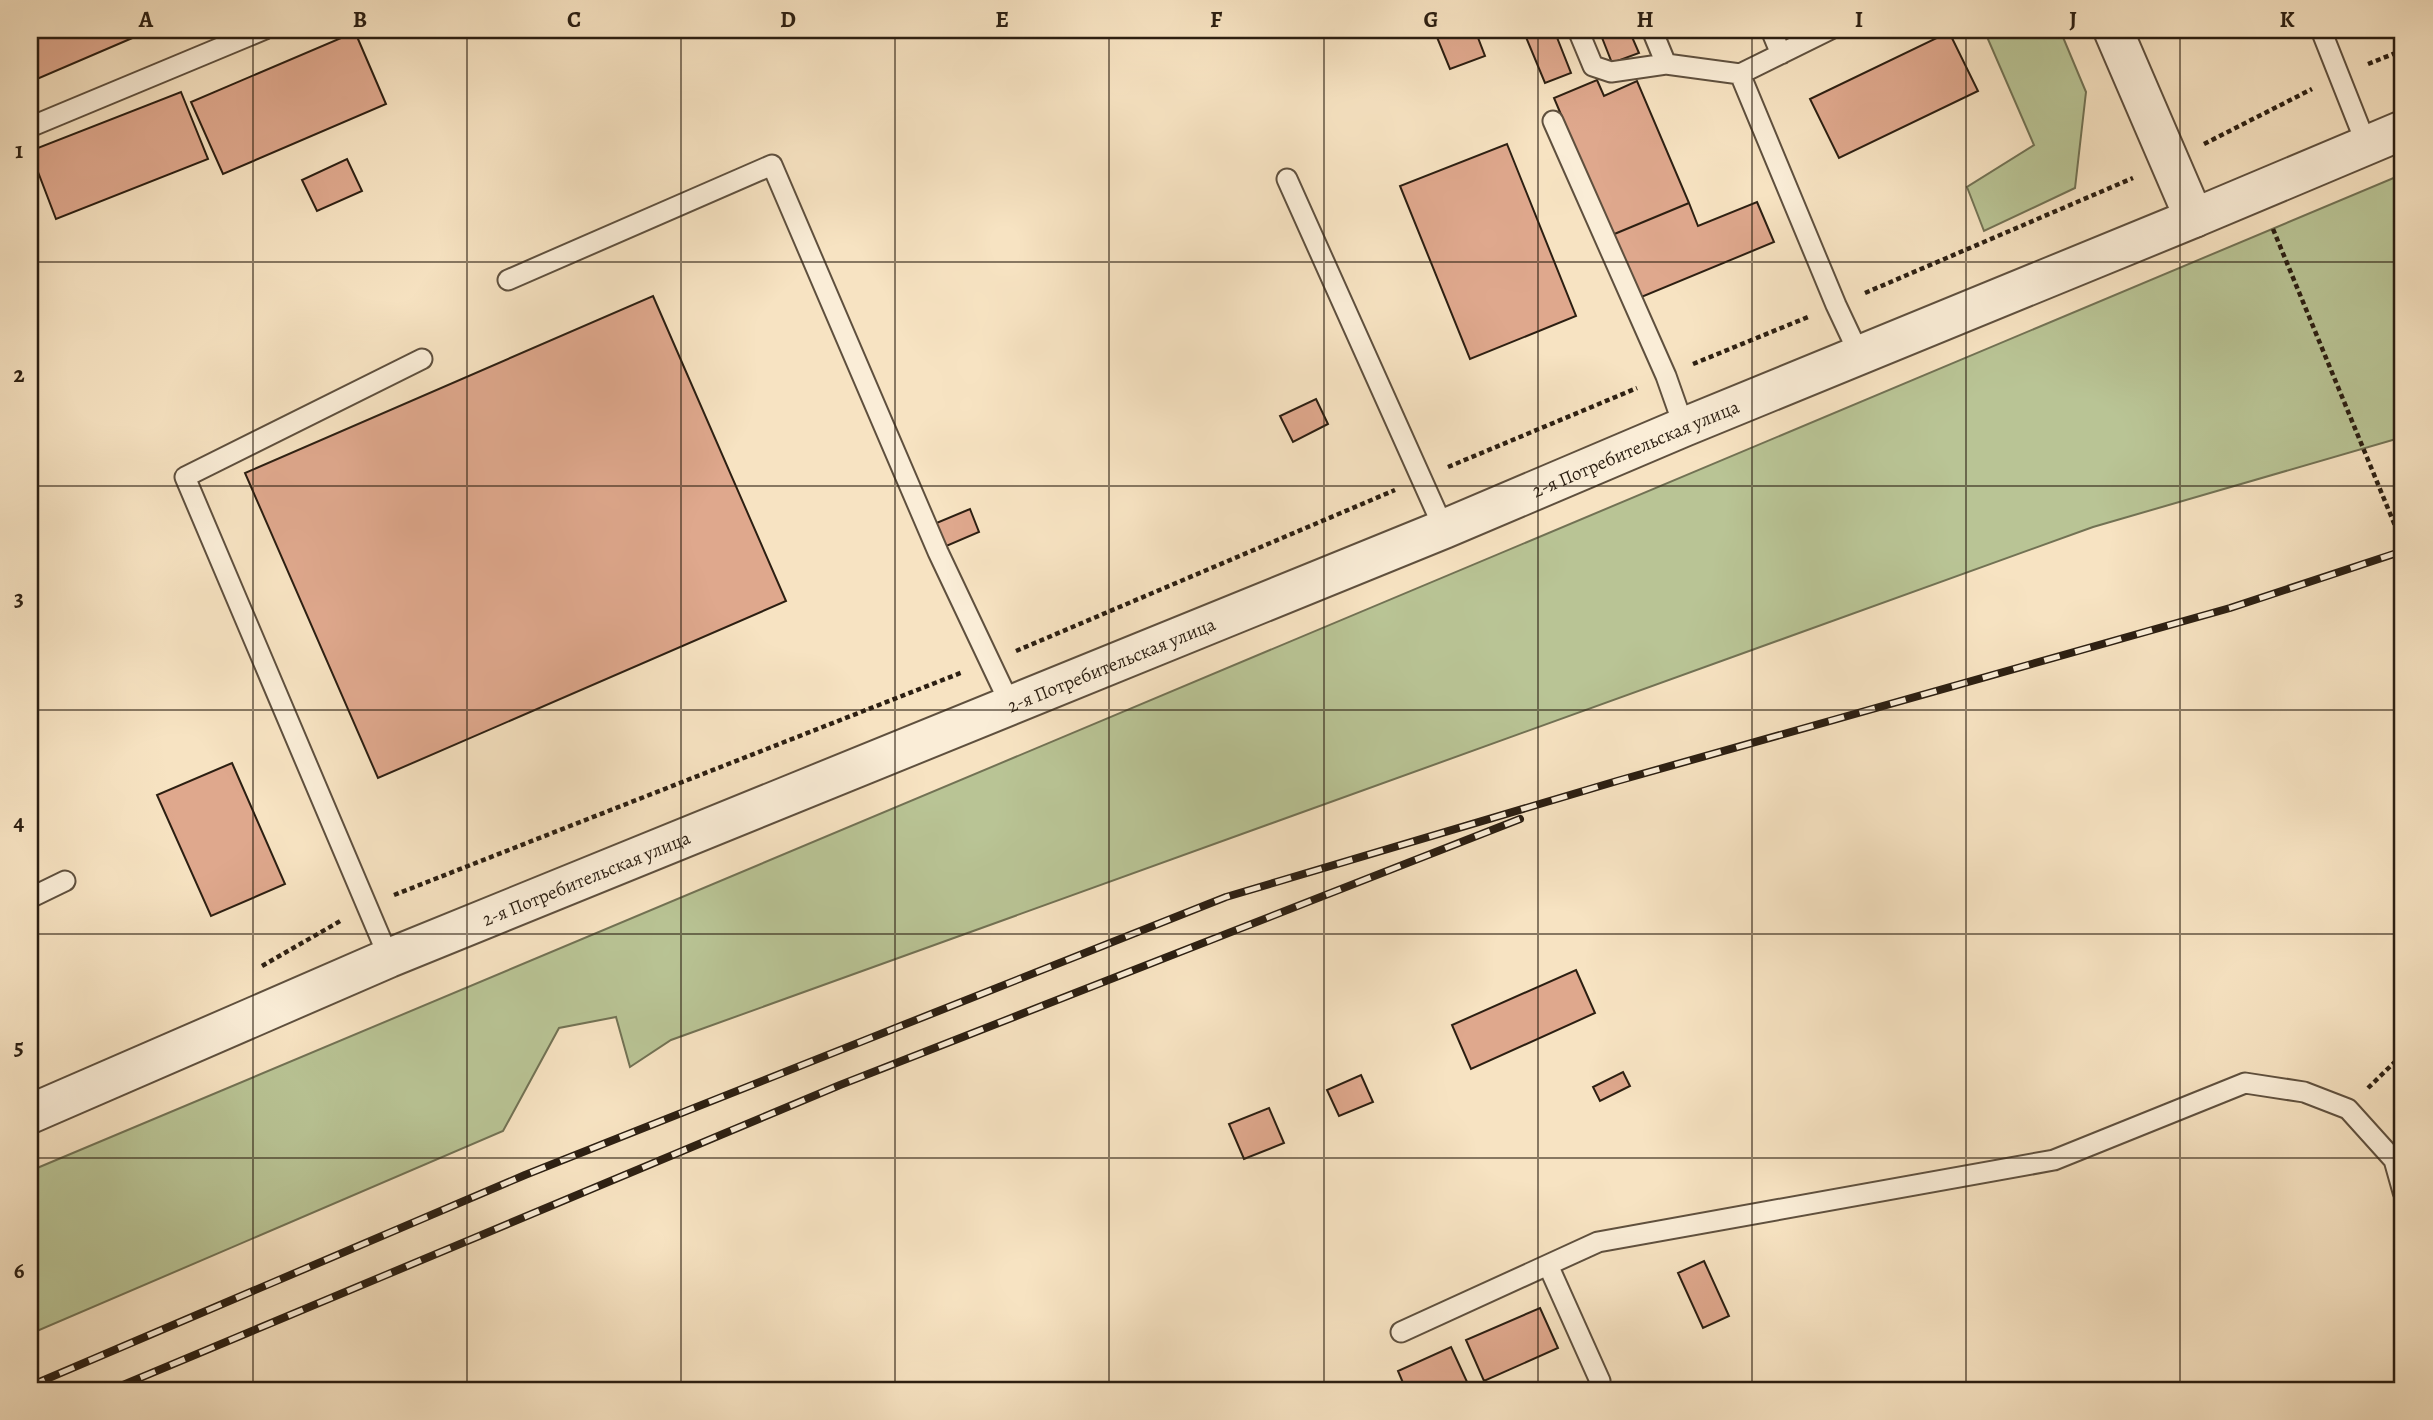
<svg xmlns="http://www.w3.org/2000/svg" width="2433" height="1420" viewBox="0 0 2433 1420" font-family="Alegreya,serif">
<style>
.green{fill:#b9c495;stroke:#727254;stroke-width:2}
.building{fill:#dfa88d;stroke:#2c1f12;stroke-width:2}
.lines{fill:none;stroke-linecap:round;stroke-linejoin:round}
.service-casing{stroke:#5f503e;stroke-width:23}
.minor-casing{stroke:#5f503e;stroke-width:42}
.tertiary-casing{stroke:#5f503e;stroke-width:42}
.path{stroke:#2c1f12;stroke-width:4.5;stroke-dasharray:5 3.5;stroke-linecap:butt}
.service{stroke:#faedd7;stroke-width:19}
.minor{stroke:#faedd7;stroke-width:38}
.tertiary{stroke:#faedd7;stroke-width:38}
.rail-casing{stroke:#2c1f12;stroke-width:8}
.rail{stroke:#faedd7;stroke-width:5;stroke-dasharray:16;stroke-linecap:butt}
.grid{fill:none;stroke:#2c1f12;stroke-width:2;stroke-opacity:0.55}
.labels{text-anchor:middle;stroke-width:7;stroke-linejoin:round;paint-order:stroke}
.street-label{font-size:19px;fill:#2c1f12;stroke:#faedd7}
.neatline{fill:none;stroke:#2c1f12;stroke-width:2.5}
.grid-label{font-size:23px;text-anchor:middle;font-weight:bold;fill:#2c1f12}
</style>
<rect width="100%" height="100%" fill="#f7e3c2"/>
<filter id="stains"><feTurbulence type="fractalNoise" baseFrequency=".00286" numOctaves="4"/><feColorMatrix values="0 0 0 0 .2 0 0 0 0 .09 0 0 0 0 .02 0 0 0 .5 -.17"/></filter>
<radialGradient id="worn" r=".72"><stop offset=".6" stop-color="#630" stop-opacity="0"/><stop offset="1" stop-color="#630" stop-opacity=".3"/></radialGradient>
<path class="green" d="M1984,30H2060L2086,92L2075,188L1984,231L1967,187L2034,145Z
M2403,174V437L2093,527L671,1040L630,1067L616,1017L559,1028L503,1131L30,1334V1171Z"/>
<path class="building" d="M30,30H151L30,82Z
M1434,30H1475L1485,56L1450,69Z
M1523,30H1554L1571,73L1545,83Z
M1599,30H1629L1639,53L1612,63Z
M355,32L386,104L223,174L191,102Z
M1949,32L1978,91L1839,158L1810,99Z
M1597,80L1604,96L1637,81L1689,203L1612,235L1554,98Z
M181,92L208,159L56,219L30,151Z
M1507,144L1576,316L1470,359L1400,186Z
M347,159L362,191L317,211L302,180Z
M1757,202L1774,242L1639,298L1612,235L1689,203L1698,226Z
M653,296L786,601L378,778L245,473Z
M1316,399L1328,424L1293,442L1280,416Z
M970,509L979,532L944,547L934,524Z
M232,763L285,884L211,916L157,795Z
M1576,970L1595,1013L1471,1069L1452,1025Z
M1623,1072L1630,1086L1600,1101L1593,1087Z
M1361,1075L1373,1102L1339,1116L1327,1090Z
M1269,1108L1284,1143L1244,1159L1229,1124Z
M1704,1261L1729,1316L1703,1328L1678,1273Z
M1540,1308L1558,1348L1484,1381L1466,1340Z
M1451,1347L1468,1384L1455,1390H1406L1398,1371Z"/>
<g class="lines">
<defs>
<path id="service" d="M1578,30L1593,66L1611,72L1666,64L1740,74L1836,305L1860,356
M1652,30L1666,64
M1771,30L1781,54
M2321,30L2367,146
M1740,74L1829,30
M1553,121L1666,376L1684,427
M30,127L263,30
M1287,179L1444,529
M508,280L772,165L938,552L1010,704
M30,898L65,881
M389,958L185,477L422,359
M1548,1265L1600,1381
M1401,1332L1598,1242L2054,1160L2245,1083L2304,1092L2348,1109L2394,1160L2403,1192"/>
<path id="minor" d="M2194,218L2403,130"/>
<g id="tertiary">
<path id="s1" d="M30,1114L389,958L1444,529L1684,427L2194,218L2113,30"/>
</g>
</defs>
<use href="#service" class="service-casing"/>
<use href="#minor" class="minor-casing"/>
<use href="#tertiary" class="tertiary-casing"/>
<path class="path" d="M2368,64L2403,50
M2204,144L2312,89
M2273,229L2403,545
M1865,293L2133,178
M1693,364L1808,317
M1448,467L1637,388
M1016,651L1395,490
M394,895L963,672
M262,966L342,920
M2368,1088L2403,1054"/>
<use href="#service" class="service"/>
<use href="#minor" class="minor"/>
<use href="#tertiary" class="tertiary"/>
<defs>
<path id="rail" d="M30,1386L525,1175L1226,897L1617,781L2230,608L2403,551
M111,1390L840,1085L1520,819"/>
</defs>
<use href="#rail" class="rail-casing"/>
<use href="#rail" class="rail"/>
</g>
<path class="grid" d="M253,30V1390M467,30V1390M681,30V1390M895,30V1390M1109,30V1390M1324,30V1390M1538,30V1390M1752,30V1390M1966,30V1390M2180,30V1390M30,262H2403M30,486H2403M30,710H2403M30,934H2403M30,1158H2403"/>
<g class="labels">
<g class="street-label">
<text dy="7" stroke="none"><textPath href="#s1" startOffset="1738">2-я Потребительская улица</textPath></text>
<text dy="7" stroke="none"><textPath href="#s1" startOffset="1171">2-я Потребительская улица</textPath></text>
<text dy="7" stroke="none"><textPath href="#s1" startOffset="604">2-я Потребительская улица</textPath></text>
</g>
</g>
<rect width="2433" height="1420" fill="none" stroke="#f7e3c2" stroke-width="77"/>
<rect x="38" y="38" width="2356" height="1344" class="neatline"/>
<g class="grid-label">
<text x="146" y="27">A</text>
<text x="360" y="27">B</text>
<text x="574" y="27">C</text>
<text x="788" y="27">D</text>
<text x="1002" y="27">E</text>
<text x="1216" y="27">F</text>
<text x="1431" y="27">G</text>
<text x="1645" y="27">H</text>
<text x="1859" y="27">I</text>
<text x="2073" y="27">J</text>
<text x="2287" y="27">K</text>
<text x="19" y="158">1</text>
<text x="19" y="382">2</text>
<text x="19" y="606">3</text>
<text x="19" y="830">4</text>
<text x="19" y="1054">5</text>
<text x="19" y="1278">6</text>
</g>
<rect width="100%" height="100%" filter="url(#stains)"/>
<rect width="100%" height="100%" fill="url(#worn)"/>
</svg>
